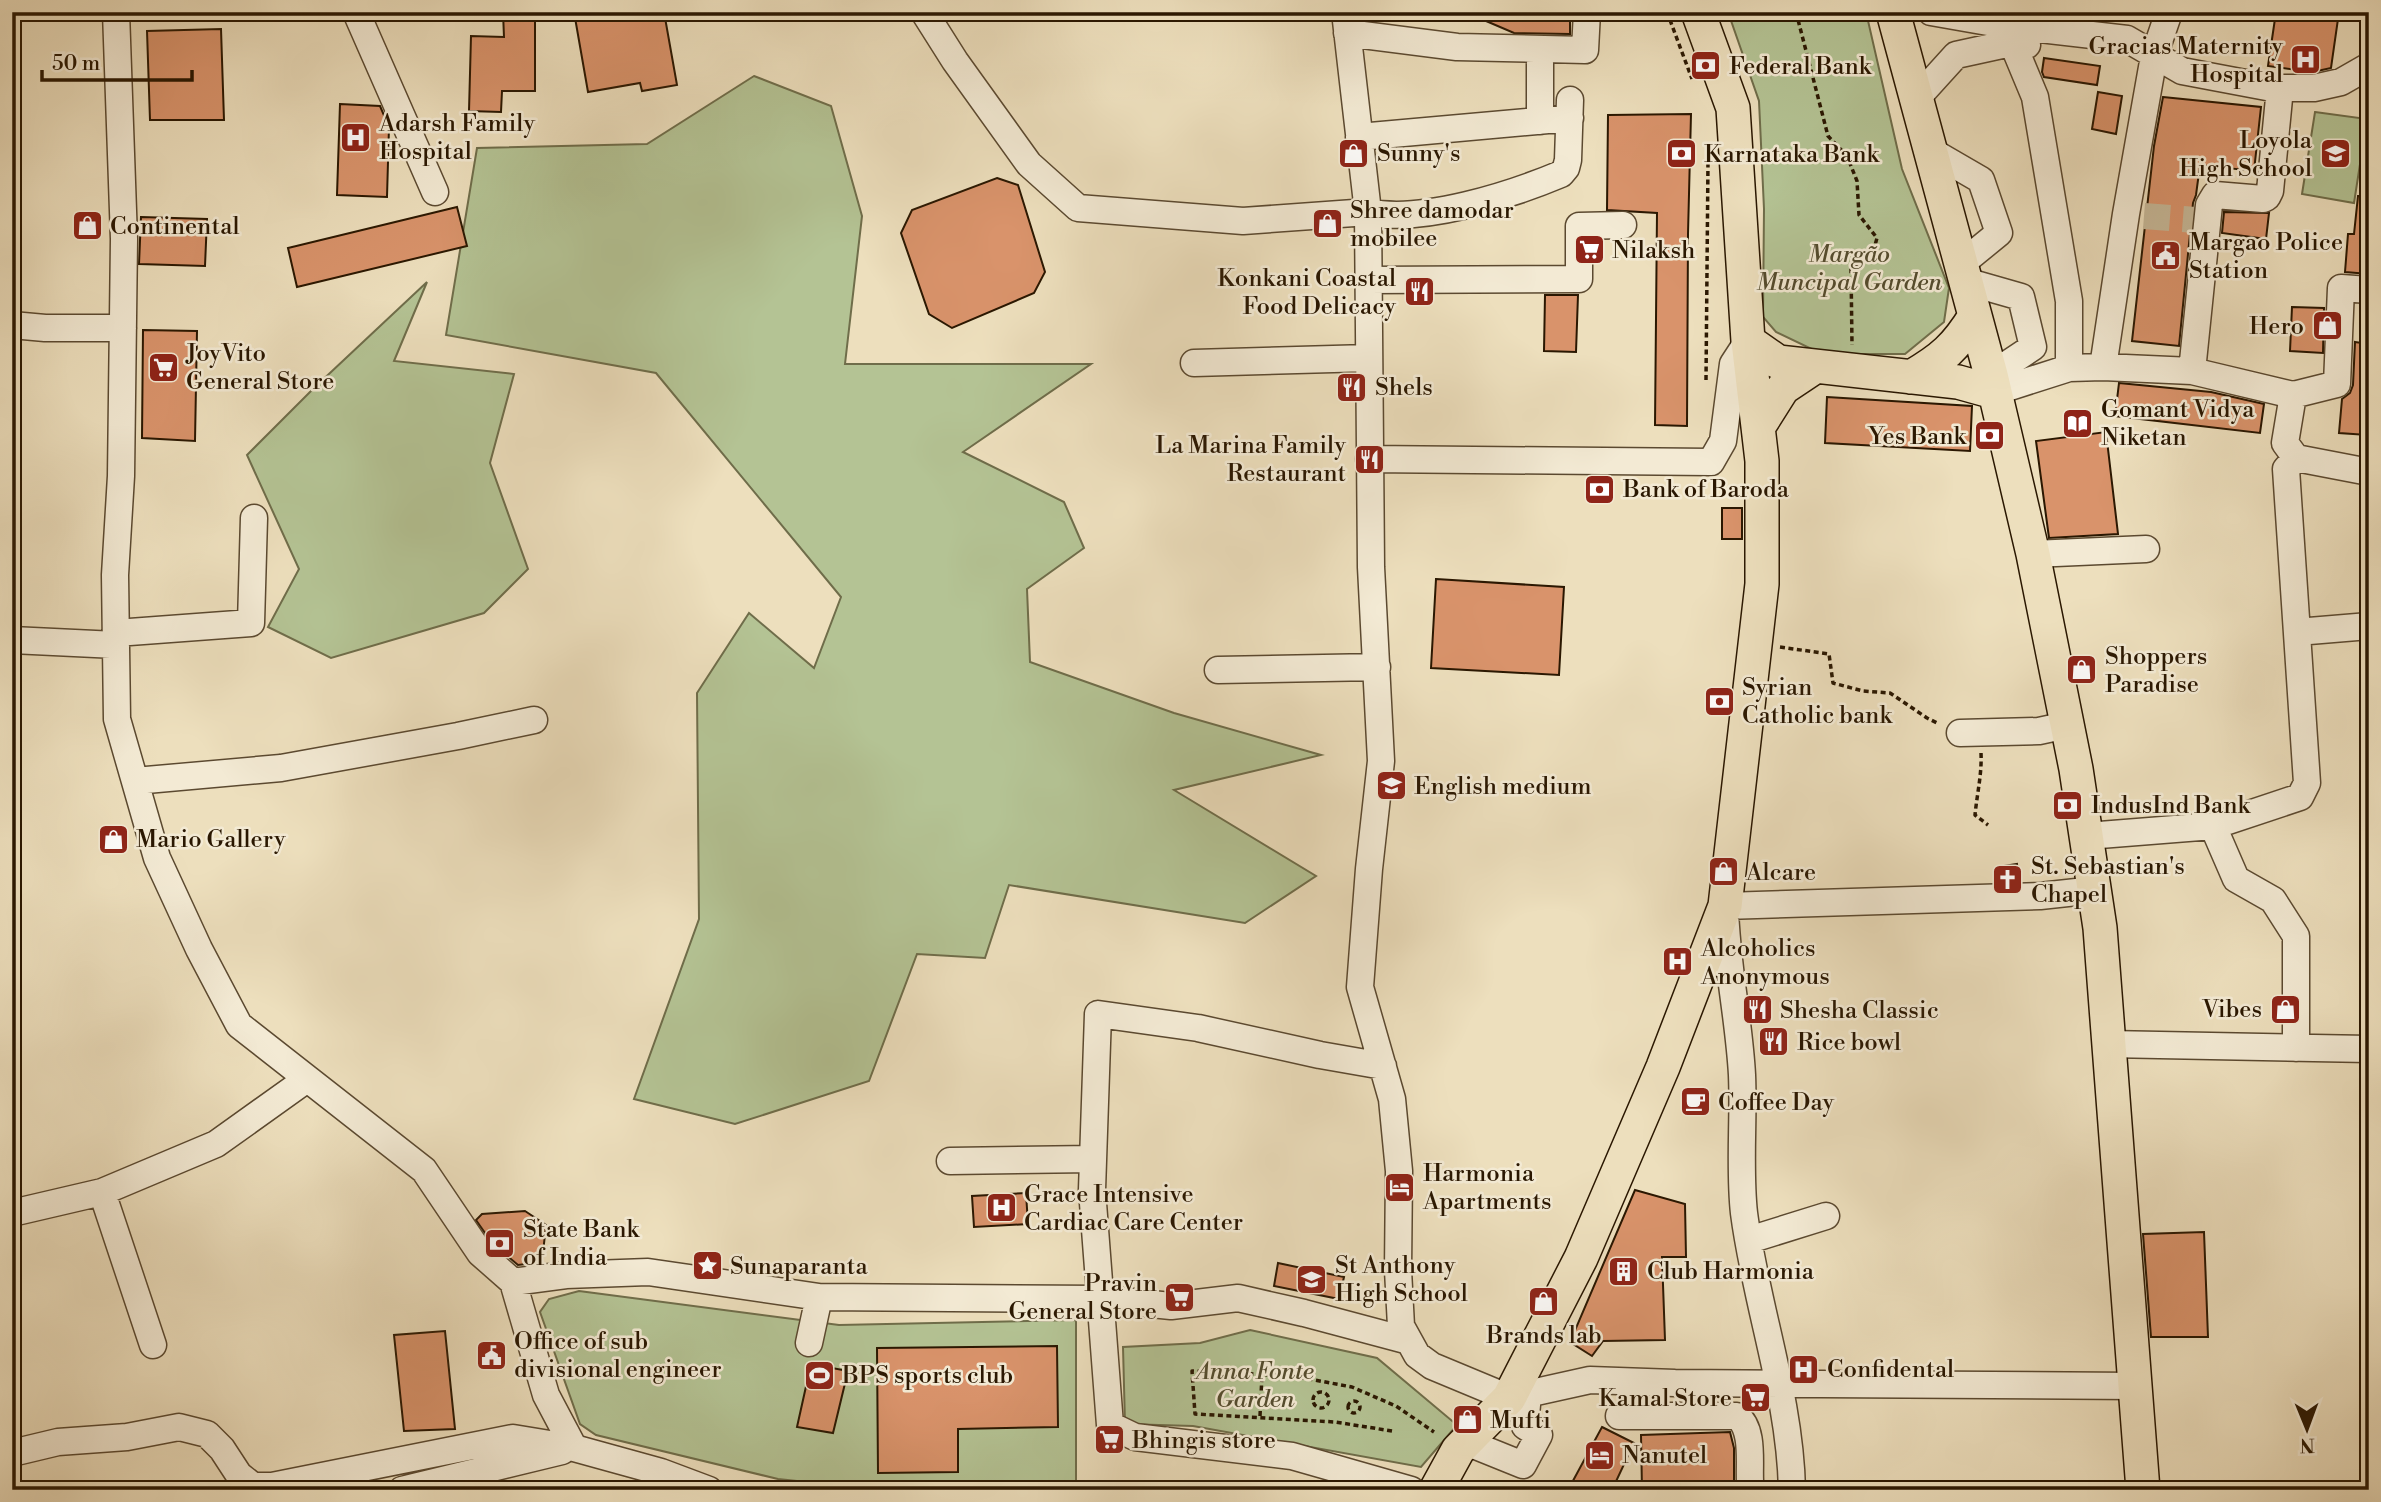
<svg xmlns="http://www.w3.org/2000/svg" width="2381" height="1502" viewBox="0 0 2381 1502" font-family="'Libre Bodoni',serif">
<style>
.green{fill:#b4c394;stroke:#6f6d4a;stroke-width:2}
.building{fill:#d9936b;stroke:#2a1701;stroke-width:2}
.lines{fill:none;stroke-linecap:round;stroke-linejoin:round}
.minor-tunnel{stroke:#c6b797;stroke-width:26;stroke-dasharray:26 13;stroke-linecap:butt}
.minor-casing{stroke:#5b4930;stroke-width:29}
.major-casing{stroke:#2a1701;stroke-width:36}
.path{stroke:#2a1701;stroke-width:3.5;stroke-dasharray:5 3.5;stroke-linecap:butt}
.minor{stroke:#f3ead4;stroke-width:26}
.major{stroke:#eddfbd;stroke-width:33}
.labels{text-anchor:middle;stroke-width:5;stroke-linejoin:round;paint-order:stroke}
.poi-label{font-size:24px;fill:#2a1701;stroke:#f3ead4;text-anchor:start}
.park-label{font-size:24px;font-style:italic;fill:#534b2d;stroke:#f3ead4}
</style>
<rect width="100%" height="100%" fill="#eddfbd"/>
<filter id="stains"><feTurbulence type="fractalNoise" baseFrequency=".00286" numOctaves="4"/><feColorMatrix values="0 0 0 0 .2 0 0 0 0 .09 0 0 0 0 .02 0 0 0 .5 -.17"/></filter>
<radialGradient id="worn" r=".72"><stop offset=".6" stop-color="#630" stop-opacity="0"/><stop offset="1" stop-color="#630" stop-opacity=".3"/></radialGradient>
<path class="green" d="M1728,12H1866L1902,169L1949,288L1944,322L1905,354H1822L1776,332L1763,317L1764,209L1759,101Z
M754,76L831,106L862,216L845,364H1091L963,452L1064,502L1084,548L1027,589L1030,662L1174,713L1321,755L1174,790L1316,876L1245,923L1009,885L985,958L917,954L869,1081L735,1124L634,1099L699,919L697,693L749,613L814,668L841,597L656,373L446,335L477,148L647,144Z
M2315,112L2367,119L2354,203L2302,194Z
M427,282L394,361L514,374L490,463L528,569L484,613L331,658L268,627L299,569L247,455L314,388Z
M579,1291L839,1325L1076,1320V1486L882,1490L778,1479L596,1435L580,1424L540,1312L549,1299Z
M1250,1330L1377,1358L1457,1425L1421,1467L1193,1426L1125,1424L1123,1347L1200,1343Z"/>
<path class="building" d="M503,12H535V91H502L501,112L469,111L471,36L504,37Z
M574,12H664L677,85L642,91L640,83L588,92Z
M1465,12H1570V34L1514,33Z
M2276,12H2339L2331,68L2313,72L2268,66Z
M221,29L224,120H150L147,31Z
M2044,58L2100,66L2097,85L2044,77L2042,72Z
M2098,92L2122,96L2116,134L2092,129Z
M2163,97L2261,107L2254,171L2200,165L2196,195L2193,203L2179,346L2132,341L2154,146Z
M340,104L380,106L389,127L387,197L337,195Z
M1691,114L1688,234L1687,426L1655,425L1657,213L1607,210L1608,115Z
M997,178L1018,185L1045,272L1034,293L952,328L929,314L901,233L912,210Z
M2358,196H2369V274L2345,272L2348,234H2354Z
M457,207L467,246L297,287L288,248Z
M2224,212L2269,213L2266,239L2222,233Z
M141,217L207,219L205,266L139,264Z
M1545,295H1578L1576,352L1544,351Z
M2292,307L2324,308L2323,353L2290,351Z
M143,330L197,331L195,441L142,438Z
M2355,342L2369,344L2367,435L2339,433L2342,399L2350,393L2353,385Z
M2119,383L2211,392L2264,404L2260,433L2115,416Z
M1827,397L1972,406L1970,451L1825,443Z
M2106,432L2118,534L2049,538L2036,441Z
M1722,508H1742V539H1722Z
M1436,579L1564,587L1559,675L1431,668Z
M2017,864L2019,881L1998,882L1997,867Z
M1635,1190L1685,1204L1686,1257H1662L1665,1340L1603,1341L1592,1356L1570,1342Z
M1026,1193L1028,1224L974,1227L972,1196Z
M525,1211L546,1225L542,1262L518,1265L492,1243L476,1220L482,1214Z
M2204,1232L2208,1337H2151L2143,1234Z
M1278,1263L1344,1277L1339,1299L1274,1286Z
M445,1331L455,1429L404,1431L394,1335Z
M1057,1346L1058,1427L958,1429V1472L878,1473L877,1348Z
M811,1364L848,1371L833,1433L797,1427Z
M1602,1427L1634,1443L1612,1490H1568Z
M1730,1432L1734,1448V1481L1737,1490H1642L1641,1435Z"/>
<g class="lines">
<path class="minor-tunnel" d="M2144,216L2195,220"/>
<defs>
<path id="minor" d="M116,12L124,239L121,476L115,575L117,719L157,858L199,949L239,1025L424,1170L480,1253L513,1282L546,1395L574,1448L661,1472L709,1490
M356,12L435,192
M924,12L955,61L1029,164L1078,208L1243,221L1368,212C1421,224 1511,195 1561,174L1566,168L1568,160L1570,100
M1345,12L1368,212L1371,567L1381,761L1369,869L1360,987L1392,1099L1399,1171L1398,1270L1401,1326L1417,1355L1432,1366L1509,1398L1590,1380L1675,1383L2136,1386
M1931,12L2005,25L2127,39L2182,71L2272,88H2314L2341,82L2369,66
M2005,25L2035,97L2069,301V368
M1347,33L1457,47L1585,50L1587,12
M1540,63V121
M1917,98L1956,55L2011,43L2027,45
M1359,137L1570,118
M1931,151L1981,180L1999,233L1961,264
M1368,280L1579,279V226L1623,225
M1965,281L2021,297L2033,347L1991,375
M12,325L45,328H123
M1194,363L1369,358
M2103,367L2126,214L2154,56L2169,12
M2192,371L2209,205L2215,195L2263,199L2267,197L2270,191L2280,88
M1994,392L2069,368L2103,367L2192,371L2293,395L2285,443L2296,458L2369,472
M2293,395L2337,384L2341,288L2369,290
M1369,459L1711,462L1723,441L1733,364L1748,341
M2033,554L2146,549
M2297,632L2369,626
M116,633L251,623L254,518
M12,640L116,645
M1218,670L1377,667
M1960,733L2039,731L2067,725
M135,781L281,768L458,736L534,720
M2213,826L2236,879L2273,900L2296,936V1048
M2087,836L2213,826L2300,797L2307,783L2286,469L2296,458
M2108,1044L2369,1049
M1383,1066L1320,1055L1198,1028L1098,1014L1092,1190L1110,1425L1135,1437L1292,1456L1411,1490
M950,1161L1093,1159
M102,1192L216,1144L307,1079
M12,1213L102,1192L153,1345
M1749,1240L1826,1216
M513,1282L566,1275L648,1272L819,1297L1102,1299L1171,1306L1238,1298L1304,1313L1409,1341
M809,1343L819,1297
M1619,1416H1737C1754,1429 1749,1462 1750,1481
M1466,1442L1523,1465L1539,1435L1525,1426L1528,1394
M12,1453L58,1442L127,1437L179,1427L207,1434L222,1449L239,1475L253,1486H272L513,1438L574,1448
M402,1490L562,1451
M1792,1490C1790,1395 1756,1306 1744,1213C1739,1168 1744,1120 1742,1075C1739,1018 1726,963 1725,906L2040,896L2095,890"/>
<path id="major" d="M1893,12L1991,375L2033,554L2076,769L2100,928L2143,1490
M1748,341L1778,362L1958,382L1994,392
M1911,377C1942,359 1956,347 1975,316
M1759,426L1783,388L1813,368
M1436,1490L1458,1450L1509,1398L1581,1258L1663,1067L1725,906L1762,584V461L1748,341L1733,108L1698,12"/>
</defs>
<use href="#minor" class="minor-casing"/>
<use href="#major" class="major-casing"/>
<path class="path" d="M1667,12L1692,79
M1796,12L1828,136L1847,156L1857,181L1859,215L1877,238L1872,256L1851,268L1852,345
M1726,19L1765,12
M1706,380L1708,161
M1780,647L1829,654L1833,683L1863,691L1890,693L1927,718L1939,724
M1981,753C1982,774 1977,794 1975,815L1988,825
M1313 1400a8 8 0 1 1 16 0a8 8 0 1 1-16 0Z
M1348 1407a6 6 0 1 1 12 0a6 6 0 1 1-12 0Z
M1260,1416L1262,1375
M1392,1431L1335,1422L1195,1414L1192,1371L1293,1376L1352,1387L1396,1406L1434,1432"/>
<use href="#minor" class="minor"/>
<use href="#major" class="major"/>
</g>
<defs>
<symbol id="hospital-square" viewBox="-11 -11 22 22"><rect x="-9" y="-9" width="18" height="18" rx="4" fill="#8f2418" stroke="#f3ead4"/><path d="M-5-5h3v3.5h4V-5h3V5h-3V1.5h-4V5h-3Z" fill="#fff"/></symbol>
<symbol id="bank-square" viewBox="-11 -11 22 22"><rect x="-9" y="-9" width="18" height="18" rx="4" fill="#8f2418" stroke="#f3ead4"/><path d="M-6-4H6V4H-6ZM0-2.3a2.3 2.3 0 1 0 0 4.6a2.3 2.3 0 1 0 0-4.6Z" fill="#fff"/></symbol>
<symbol id="shop-square" viewBox="-11 -11 22 22"><rect x="-9" y="-9" width="18" height="18" rx="4" fill="#8f2418" stroke="#f3ead4"/><path d="M-5-2.5h2.3a2.7 3.5 0 0 1 5.4 0H5L5.5 6h-11ZM-1.5-2.5h3a1.5 2.3 0 0 0-3 0Z" fill="#fff"/></symbol>
<symbol id="school-square" viewBox="-11 -11 22 22"><rect x="-9" y="-9" width="18" height="18" rx="4" fill="#8f2418" stroke="#f3ead4"/><path d="M0-5L7-2L0 1L-7-2ZM-4 1L0 2.5L4 1V4Q0 6-4 4Z" fill="#fff"/></symbol>
<symbol id="supermarket-square" viewBox="-11 -11 22 22"><rect x="-9" y="-9" width="18" height="18" rx="4" fill="#8f2418" stroke="#f3ead4"/><path d="M-6-5.5h2.5l.6 2H6L4.5 2H-2.5L-4.4-4H-6ZM-1.5 3.2a1.3 1.3 0 1 0 .1 0ZM3 3.2a1.3 1.3 0 1 0 .1 0Z" fill="#fff"/></symbol>
<symbol id="civic-square" viewBox="-11 -11 22 22"><rect x="-9" y="-9" width="18" height="18" rx="4" fill="#8f2418" stroke="#f3ead4"/><path d="M-.6-6.5H3V-4.5H.6V-3L4-1V1h2V6H-6V1h2V-1L-.6-3ZM-1.2 2.5V6h2.4V2.5Z" fill="#fff"/></symbol>
<symbol id="restaurant-square" viewBox="-11 -11 22 22"><rect x="-9" y="-9" width="18" height="18" rx="4" fill="#8f2418" stroke="#f3ead4"/><path d="M-5-6h1v4h1v-4h1v4h1v-4h1v5L-1.5 .5V6h-2V.5L-5-1ZM5-6V6H3V1.5H1.5Q1.5-4 5-6Z" fill="#fff"/></symbol>
<symbol id="library-square" viewBox="-11 -11 22 22"><rect x="-9" y="-9" width="18" height="18" rx="4" fill="#8f2418" stroke="#f3ead4"/><path d="M-6-4Q-3-5.5-.7-3.5V5Q-3 3-6 4ZM6-4Q3-5.5 .7-3.5V5Q3 3 6 4Z" fill="#fff"/></symbol>
<symbol id="church-square" viewBox="-11 -11 22 22"><rect x="-9" y="-9" width="18" height="18" rx="4" fill="#8f2418" stroke="#f3ead4"/><path d="M-1.2-6h2.4v3.5h3.3v2.4h-3.3V6h-2.4V-.1h-3.3v-2.4h3.3Z" fill="#fff"/></symbol>
<symbol id="cafe-square" viewBox="-11 -11 22 22"><rect x="-9" y="-9" width="18" height="18" rx="4" fill="#8f2418" stroke="#f3ead4"/><path d="M-5.5-4.5H6V0H3Q3 3.5 0 3.5H-2.5Q-5.5 3.5-5.5 0ZM3-3.2v2h1.7v-2ZM-6 4.5H4V6H-6Z" fill="#fff"/></symbol>
<symbol id="hotel-square" viewBox="-11 -11 22 22"><rect x="-9" y="-9" width="18" height="18" rx="4" fill="#8f2418" stroke="#f3ead4"/><path d="M-6-4.5h1.5V1H6V5H4.5V3h-9V5H-6ZM-4 0a1.8 1.8 0 1 1 3.6 0ZM.5 0V-2.5h3Q6-2.5 6 0Z" fill="#fff"/></symbol>
<symbol id="sight-square" viewBox="-11 -11 22 22"><rect x="-9" y="-9" width="18" height="18" rx="4" fill="#8f2418" stroke="#f3ead4"/><path d="M0-6L1.8-2.2L6-1.7L2.9 1.2L3.7 5.4L0 3.3L-3.7 5.4L-2.9 1.2L-6-1.7L-1.8-2.2Z" fill="#fff"/></symbol>
<symbol id="building-square" viewBox="-11 -11 22 22"><rect x="-9" y="-9" width="18" height="18" rx="4" fill="#8f2418" stroke="#f3ead4"/><path d="M-4-6H4V6H1V3H-1V6H-4ZM-2.5-4.3h1.7v1.8h-1.7ZM.8-4.3h1.7v1.8H.8ZM-2.5-1h1.7V.8h-1.7ZM.8-1h1.7V.8H.8Z" fill="#fff"/></symbol>
<symbol id="stadium-square" viewBox="-11 -11 22 22"><rect x="-9" y="-9" width="18" height="18" rx="4" fill="#8f2418" stroke="#f3ead4"/><path d="M0-5a6.5 5 0 1 0 0 10a6.5 5 0 1 0 0-10ZM-3.5-1.8h7v3.6h-7Z" fill="#fff"/></symbol>
</defs>
<g fill-rule="evenodd">
<use href="#hospital-square" x="2288" y="42" width="35" height="35"/>
<use href="#bank-square" x="1688" y="48" width="35" height="35"/>
<use href="#hospital-square" x="338" y="120" width="35" height="35"/>
<use href="#shop-square" x="1336" y="136" width="35" height="35"/>
<use href="#bank-square" x="1664" y="136" width="35" height="35"/>
<use href="#school-square" x="2318" y="136" width="35" height="35"/>
<use href="#shop-square" x="1310" y="206" width="35" height="35"/>
<use href="#shop-square" x="70" y="208" width="35" height="35"/>
<use href="#supermarket-square" x="1572" y="232" width="35" height="35"/>
<use href="#civic-square" x="2148" y="238" width="35" height="35"/>
<use href="#restaurant-square" x="1402" y="274" width="35" height="35"/>
<use href="#shop-square" x="2310" y="308" width="35" height="35"/>
<use href="#supermarket-square" x="146" y="350" width="35" height="35"/>
<use href="#restaurant-square" x="1334" y="370" width="35" height="35"/>
<use href="#library-square" x="2060" y="406" width="35" height="35"/>
<use href="#bank-square" x="1972" y="418" width="35" height="35"/>
<use href="#restaurant-square" x="1352" y="442" width="35" height="35"/>
<use href="#bank-square" x="1582" y="472" width="35" height="35"/>
<use href="#shop-square" x="2064" y="652" width="35" height="35"/>
<use href="#bank-square" x="1702" y="684" width="35" height="35"/>
<use href="#school-square" x="1374" y="768" width="35" height="35"/>
<use href="#bank-square" x="2050" y="788" width="35" height="35"/>
<use href="#shop-square" x="96" y="822" width="35" height="35"/>
<use href="#shop-square" x="1706" y="854" width="35" height="35"/>
<use href="#church-square" x="1990" y="862" width="35" height="35"/>
<use href="#hospital-square" x="1660" y="944" width="35" height="35"/>
<use href="#shop-square" x="2268" y="992" width="35" height="35"/>
<use href="#restaurant-square" x="1740" y="992" width="35" height="35"/>
<use href="#restaurant-square" x="1756" y="1024" width="35" height="35"/>
<use href="#cafe-square" x="1678" y="1084" width="35" height="35"/>
<use href="#hotel-square" x="1382" y="1170" width="35" height="35"/>
<use href="#hospital-square" x="984" y="1190" width="35" height="35"/>
<use href="#bank-square" x="482" y="1226" width="35" height="35"/>
<use href="#sight-square" x="690" y="1248" width="35" height="35"/>
<use href="#building-square" x="1606" y="1254" width="35" height="35"/>
<use href="#school-square" x="1294" y="1262" width="35" height="35"/>
<use href="#supermarket-square" x="1162" y="1280" width="35" height="35"/>
<use href="#shop-square" x="1526" y="1284" width="35" height="35"/>
<use href="#civic-square" x="474" y="1338" width="35" height="35"/>
<use href="#hospital-square" x="1786" y="1352" width="35" height="35"/>
<use href="#stadium-square" x="802" y="1358" width="35" height="35"/>
<use href="#supermarket-square" x="1738" y="1380" width="35" height="35"/>
<use href="#shop-square" x="1450" y="1402" width="35" height="35"/>
<use href="#supermarket-square" x="1092" y="1422" width="35" height="35"/>
<use href="#hotel-square" x="1582" y="1438" width="35" height="35"/>
</g>
<g class="labels">
<g class="poi-label">
<text x="2283" y="54" text-anchor="end">Gracias Maternity<tspan x="2283" dy="28">Hospital</tspan></text>
<text x="1729" y="74">Federal Bank</text>
<text x="379" y="131">Adarsh Family<tspan x="379" dy="28">Hospital</tspan></text>
<text x="2312" y="148" text-anchor="end">Loyola<tspan x="2312" dy="28">High School</tspan></text>
<text x="1377" y="161">Sunny's</text>
<text x="1704" y="162">Karnataka Bank</text>
<text x="1350" y="218">Shree damodar<tspan x="1350" dy="28">mobilee</tspan></text>
<text x="110" y="234">Continental</text>
<text x="2189" y="250">Margao Police<tspan x="2189" dy="28">Station</tspan></text>
<text x="1612" y="258">Nilaksh</text>
<text x="1396" y="286" text-anchor="end">Konkani Coastal<tspan x="1396" dy="28">Food Delicacy</tspan></text>
<text x="2304" y="334" text-anchor="end">Hero</text>
<text x="186" y="361">JoyVito<tspan x="186" dy="28">General Store</tspan></text>
<text x="1375" y="395">Shels</text>
<text x="2101" y="417">Gomant Vidya<tspan x="2101" dy="28">Niketan</tspan></text>
<text x="1966" y="444" text-anchor="end">Yes Bank</text>
<text x="1346" y="453" text-anchor="end">La Marina Family<tspan x="1346" dy="28">Restaurant</tspan></text>
<text x="1623" y="497">Bank of Baroda</text>
<text x="2105" y="664">Shoppers<tspan x="2105" dy="28">Paradise</tspan></text>
<text x="1742" y="695">Syrian<tspan x="1742" dy="28">Catholic bank</tspan></text>
<text x="1414" y="794">English medium</text>
<text x="2091" y="813">IndusInd Bank</text>
<text x="136" y="847">Mario Gallery</text>
<text x="2031" y="874">St. Sebastian's<tspan x="2031" dy="28">Chapel</tspan></text>
<text x="1746" y="880">Alcare</text>
<text x="1701" y="956">Alcoholics<tspan x="1701" dy="28">Anonymous</tspan></text>
<text x="2262" y="1017" text-anchor="end">Vibes</text>
<text x="1780" y="1018">Shesha Classic</text>
<text x="1797" y="1050">Rice bowl</text>
<text x="1718" y="1110">Coffee Day</text>
<text x="1423" y="1181">Harmonia<tspan x="1423" dy="28">Apartments</tspan></text>
<text x="1024" y="1202">Grace Intensive<tspan x="1024" dy="28">Cardiac Care Center</tspan></text>
<text x="523" y="1237">State Bank<tspan x="523" dy="28">of India</tspan></text>
<text x="1335" y="1273">St Anthony<tspan x="1335" dy="28">High School</tspan></text>
<text x="730" y="1274">Sunaparanta</text>
<text x="1647" y="1279">Club Harmonia</text>
<text x="1157" y="1291" text-anchor="end">Pravin<tspan x="1157" dy="28">General Store</tspan></text>
<text x="1544" y="1343" text-anchor="middle">Brands lab</text>
<text x="514" y="1349">Office of sub<tspan x="514" dy="28">divisional engineer</tspan></text>
<text x="1827" y="1377">Confidental</text>
<text x="842" y="1383">BPS sports club</text>
<text x="1732" y="1406" text-anchor="end">Kamal Store</text>
<text x="1490" y="1428">Mufti</text>
<text x="1132" y="1448">Bhingis store</text>
<text x="1622" y="1463">Nanutel</text>
</g>
<g class="park-label">
<text x="1849" y="262">Margão<tspan x="1849" dy="28">Muncipal Garden</tspan></text>
<text x="1255" y="1379">Anna Fonte<tspan x="1255" dy="28">Garden</tspan></text>
</g>
</g>
<rect width="2381" height="1502" fill="none" stroke="#eddfbd" stroke-width="42"/>
<rect x="14" y="14" width="2353" height="1474" fill="none" stroke="#2a1701" stroke-width="3.5"/>
<rect x="21" y="21" width="2339" height="1460" fill="none" stroke="#2a1701" stroke-width="2"/>
<g transform="translate(2307 1429) rotate(179)" stroke="#f3ead4" stroke-width="5" paint-order="stroke">
<path d="M0-5L12 26L0 18L-12 26Z" fill="#2a1701"/>
<text y="-10" font-size="19" font-weight="bold" text-anchor="middle" fill="#2a1701">N</text>
</g>
<path d="M42 70v10h150v-10" fill="none" stroke="#2a1701" stroke-width="3.5"/>
<text x="52" y="70" font-size="21" fill="#2a1701" stroke="#f3ead4" stroke-width="5" paint-order="stroke">50 m</text>
<rect width="100%" height="100%" filter="url(#stains)"/>
<rect width="100%" height="100%" fill="url(#worn)"/>
</svg>
